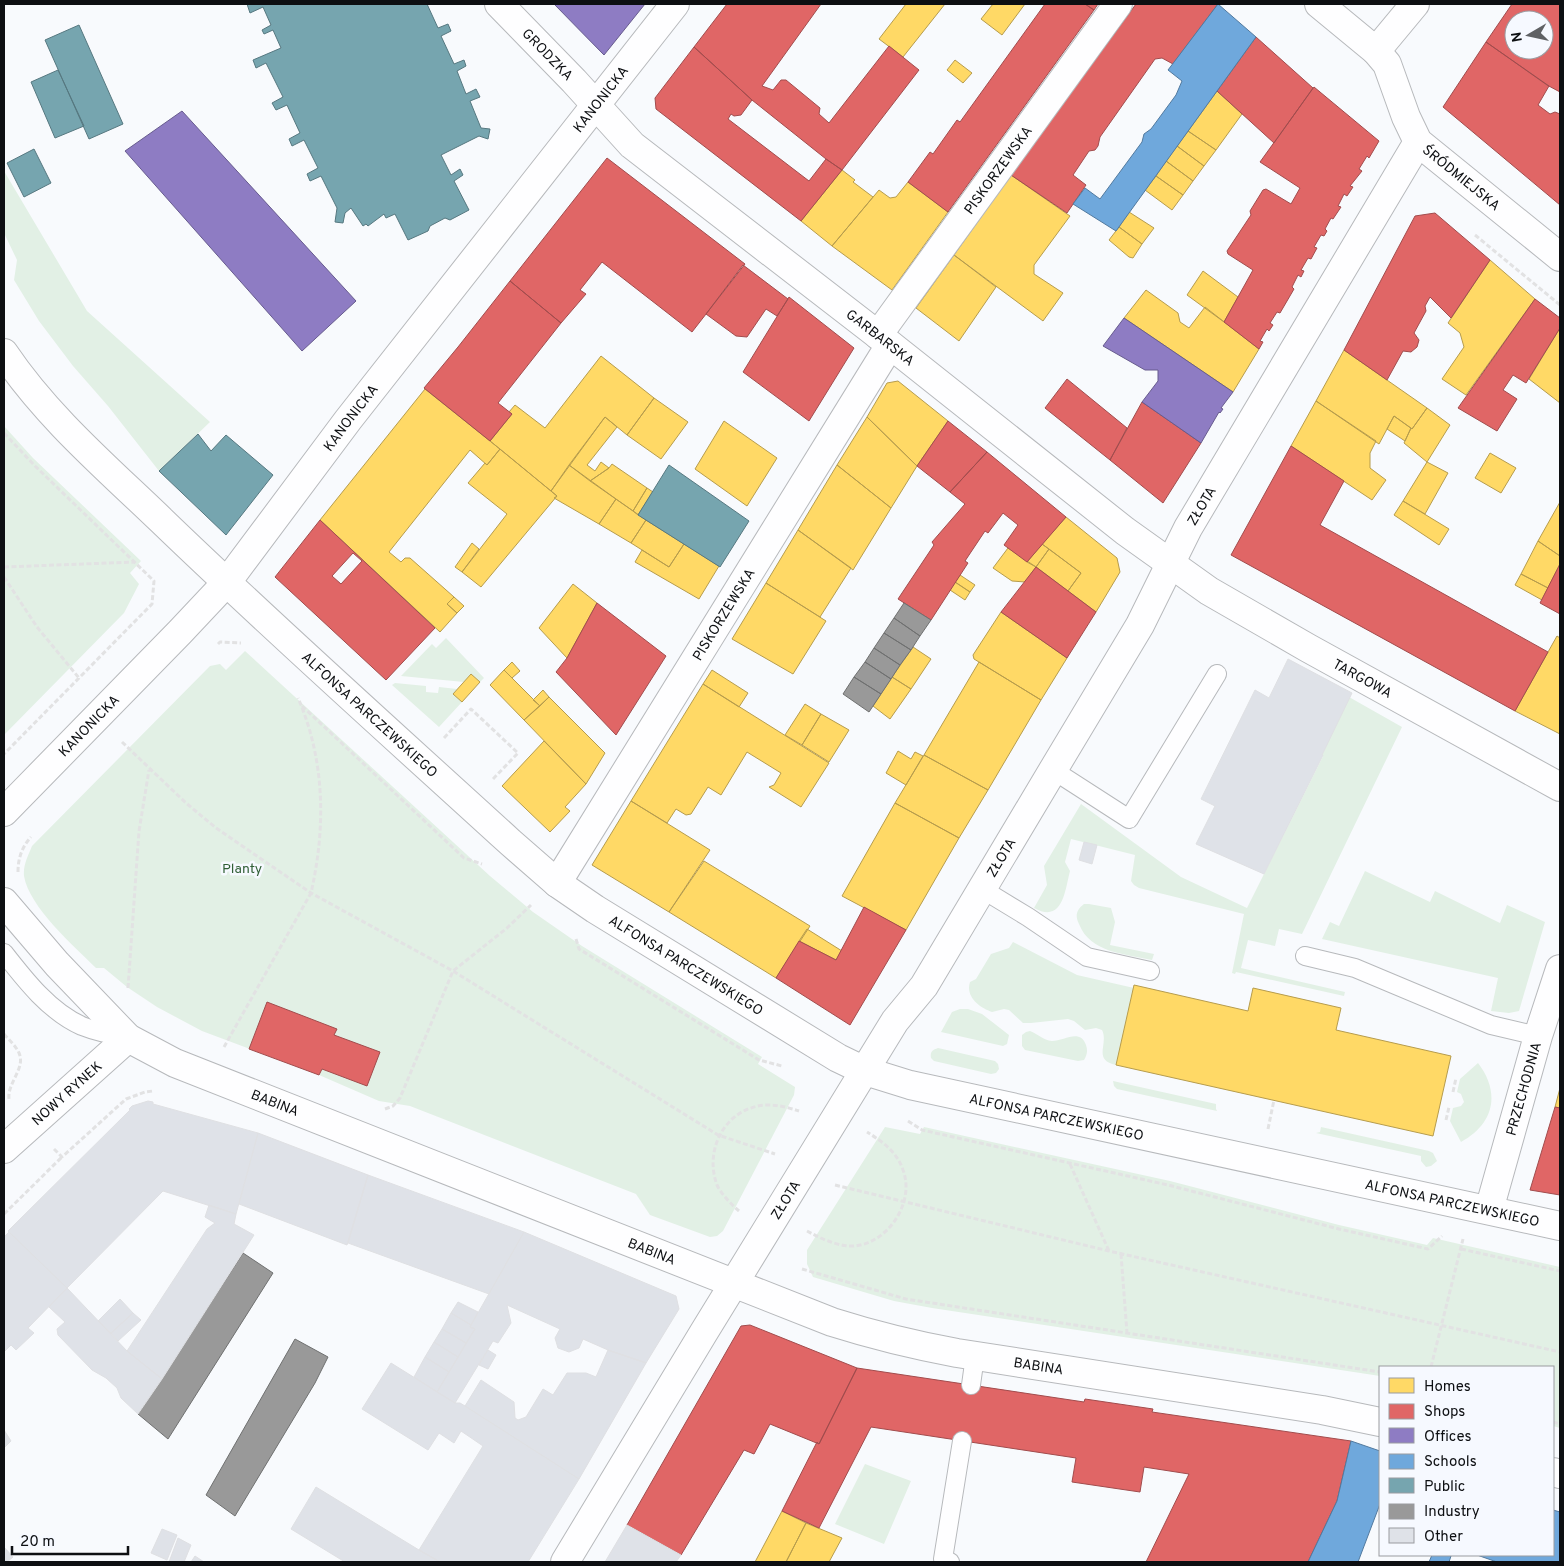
<svg xmlns="http://www.w3.org/2000/svg" width="1564" height="1566" viewBox="0 0 1564 1566" font-family="Overpass,sans-serif">
<style>
.green{fill:#e2f0e5}
.homes{fill:#ffd966;stroke:#b69c4d}
.shops{fill:#e06666;stroke:#a14c4d;fill-rule:evenodd}
.offices{fill:#8e7cc3;stroke:#675b8e}
.schools{fill:#6fa8dc;stroke:#527a9f}
.public{fill:#76a5af;stroke:#567880}
.industry{fill:#999;stroke:#6f7070}
.building{fill:#dfe2e8;stroke:#dfe0e3}
.lines{fill:none;stroke-linecap:round;stroke-linejoin:round}
.lane-casing{stroke:#b7b9bc;stroke-width:20}
.street-casing{stroke:#b7b9bc;stroke-width:30}
.path{stroke:#e2e2e3;stroke-width:3;stroke-dasharray:5 2.5;stroke-linecap:butt}
.lane{stroke:#fefeff;stroke-width:18}
.street{stroke:#fefeff;stroke-width:28}
.labels{text-anchor:middle;stroke-width:5;stroke-linejoin:round;paint-order:stroke}
.street-label{font-size:14px;fill:#0d0f12;stroke:#f6f9ff}
.park-label{font-size:14px;fill:#305f36;stroke:#f6f9ff}
</style>
<rect width="100%" height="100%" fill="#f8fafd"/>
<path class="green" d="M4,171L87,311L210,422L159,471L108,406L73,366L39,321L14,280L17,260L4,233Z
M4,426L33,458L141,561L130,573L139,584L124,613L4,735Z
M446,638L484,678L480,682L471,674L464,682L401,676L432,644L436,648Z
M245,651L490,876L533,912L582,946L762,1057L758,1064L795,1087L794,1095L723,1231L717,1236L710,1237L650,1215L636,1194L410,1106L379,1101L319,1075L202,1031L157,1007L127,987L104,968H96C74,946 29,907 24,876C23,865 28,856 32,846L210,666L220,664L226,670Z
M395,683L426,686V692L438,693L439,687L457,689L453,694L462,702L439,727L392,685Z
M1349,697L1402,727L1302,934L1279,929L1275,946L1248,940L1241,968L1345,992L1344,996L1236,972L1235,974L1232,973L1244,914L1139,888L1134,885L1131,881L1135,855L1071,839L1065,862L1070,871C1065,890 1063,924 1034,908L1047,885L1044,866L1081,804L1181,877L1247,908L1323,756L1322,755Z
M1365,871L1430,902L1435,891L1500,923L1507,905L1545,922L1519,1011L1509,1013L1491,1011L1498,978L1322,939L1330,922L1339,926Z
M1084,904H1089L1111,908L1115,922L1110,945L1154,954L1152,960C1126,954 1090,953 1079,924C1075,916 1076,910 1084,904Z
M1013,942L1077,975L1134,988L1116,1065C1092,1060 1109,1044 1102,1030L1096,1028L1085,1030L1074,1021L1068,1019L1031,1023H1023L1009,1010L1004,1009L992,1012C980,1008 965,997 970,982L976,979L991,954L1009,948Z
M960,1009H968L982,1014L1009,1035L1007,1044L1003,1046L941,1032L952,1012Z
M1030,1031C1038,1034 1043,1040 1052,1041C1064,1041 1080,1028 1086,1045C1088,1051 1087,1055 1084,1060L1078,1061L1025,1050L1022,1046V1035L1026,1032Z
M938,1048L995,1061L998,1064L999,1069L996,1073L991,1074L934,1061L931,1058C930,1052 932,1050 938,1048Z
M1478,1063C1501,1093 1494,1124 1461,1142L1450,1121L1453,1108L1461,1106L1464,1102L1461,1094L1457,1092L1460,1079Z
M1113,1081L1216,1104V1109L1217,1111L1117,1089L1114,1086Z
M885,1127L920,1134L924,1127L1170,1181L1339,1225L1427,1245L1433,1238L1560,1267V1428L1553,1426V1367H1380V1376L932,1308L894,1301L813,1277L807,1264V1250Z
M1321,1127L1429,1151L1433,1153L1437,1161L1431,1166L1426,1167L1421,1161V1156L1316,1133L1320,1132Z
M865,1464L911,1481L884,1544L835,1524Z"/>
<path class="homes" d="M906,4H945L903,57L879,39Z
M993,4H1025L1002,35L981,19Z
M955,60L972,73L963,83L947,70Z
M1217,91L1242,114L1216,150L1188,131Z
M1188,131L1216,150L1204,166L1177,146Z
M1177,146L1204,166L1193,181L1166,161Z
M1166,161L1193,181L1183,195L1156,176Z
M842,170L855,180L853,182L873,197L832,246L801,221Z
M1011,175L1070,216L1034,265V274L1063,293L1043,321L954,255Z
M1156,176L1183,195L1172,210L1145,190Z
M908,182L948,212L892,290L832,246L879,190L890,198L896,197Z
M1129,212L1154,228L1142,244L1119,227Z
M1119,227L1142,244L1133,258L1129,257L1109,240Z
M954,255L996,287L959,341L916,308Z
M1490,260L1535,299L1466,395L1442,379L1464,347L1460,333L1448,323Z
M1203,271L1238,297L1224,322L1187,295Z
M1146,290L1178,313L1180,322L1189,328L1205,307L1259,349L1233,392L1124,318Z
M1560,328V403L1529,379Z
M1344,350L1427,408L1412,429L1394,416L1379,444L1316,401Z
M601,356L654,398L627,435L605,417L551,491L490,441L512,414L509,412L515,405L545,428Z
M898,381L948,421L917,466L867,417L887,383Z
M425,389L500,449L487,465L470,450L389,552L401,562L405,558H410L454,597L447,604L457,613L440,632L320,520Z
M654,398L688,422L661,459L627,435Z
M1316,401L1376,441L1370,453V468L1386,480L1372,500L1291,446Z
M1427,408L1450,425L1427,462L1404,443L1411,428L1412,429Z
M1394,416L1411,428L1405,441L1387,429Z
M605,417L617,427L587,465L595,471L601,462L609,468L590,481L569,465Z
M867,417L917,466L891,508L837,465Z
M724,421L777,458L747,506L695,469Z
M500,449L557,496L481,587L462,572L507,514L468,483L485,463L487,465Z
M1490,453L1516,468L1501,493L1475,478Z
M1427,462L1448,473L1425,514L1403,501Z
M612,464L647,488L633,511L590,481L609,468Z
M569,465L616,499L599,524L554,498L557,496L551,491Z
M837,465L891,508L853,570L798,530Z
M647,488L653,492L638,515L633,511Z
M616,499L646,520L631,543L599,524Z
M1403,501L1449,529L1439,545L1394,515Z
M1560,502V556L1538,541Z
M1066,517L1117,558L1120,572L1096,612L1068,591L1081,573L1042,544Z
M646,520L684,544L669,567L631,543Z
M798,530L851,568L820,617L766,583Z
M1538,541L1560,556V564L1548,588L1521,574Z
M472,543L479,549L462,572L455,567Z
M684,544L719,566L699,599L635,562L642,550L669,567Z
M1042,544L1049,549L1036,567L1027,562Z
M1008,548L1036,567L1025,582L1012,581L993,568Z
M1049,549L1081,573L1068,591L1036,567Z
M1521,574L1548,588L1542,600L1515,585Z
M960,575L975,585L970,592L955,582Z
M955,582L970,592L965,600L950,590Z
M766,583L826,621L793,674L732,639Z
M573,584L597,603L567,658L539,628Z
M454,597L464,606L457,613L447,604Z
M1001,612L1067,658L1041,700L974,659L973,655Z
M1557,636L1560,638V734L1515,711Z
M913,647L931,659L911,689L892,677Z
M512,662L520,671L512,678L504,670Z
M979,662L1041,700L988,790L924,755Z
M504,670L540,706L524,720L490,685Z
M712,670L748,693L739,707L703,684Z
M471,674L480,682L462,702L453,694Z
M892,677L911,689L890,719L873,706Z
M703,684L829,763L801,807L769,787L774,785L781,773L747,752L721,795L708,787L691,814L686,815L676,809L667,823L631,801Z
M543,690L549,697L540,706L533,700Z
M549,697L605,753L586,784L524,720Z
M805,704L821,714L802,745L785,735Z
M821,714L849,730L829,762L802,745Z
M544,741L586,784L565,807L570,811L550,832L502,786Z
M898,751L911,759L915,752L923,756L906,785L886,773Z
M924,755L988,790L959,838L895,803Z
M631,801L710,850L669,912L592,865Z
M895,803L959,838L906,930L842,896Z
M704,861L810,926L776,978L669,912Z
M807,929L842,951L836,960L799,941Z
M1134,985L1248,1011L1253,988L1341,1008L1336,1030L1451,1056L1433,1136L1116,1065Z
M1560,1088V1108L1555,1107Z
M782,1511L806,1523L786,1562H755Z
M806,1523L842,1538L829,1562H786Z"/>
<path class="shops" d="M727,4H821L762,86L773,90L781,80H786L820,108L819,114L829,123L889,46L919,70L842,170L826,159L752,100L694,47Z
M1045,4H1085L1094,10L948,212L908,182L930,152L933,154L957,120L960,122Z
M1085,4H1098L1094,10Z
M1136,4H1218L1173,64L1162,58L1155,59L1100,137L1098,146L1095,150L1089,151L1073,175L1086,185L1067,213L1011,175Z
M1512,4H1560V92L1547,85L1486,42ZM1514,20H1544V50H1514Z
M1256,37L1313,88L1274,143L1217,91Z
M1486,42L1549,86L1538,105L1550,114L1555,112L1560,114V205L1443,107Z
M694,47L752,100L741,115L734,116L731,114L728,119L809,181L826,159L842,170L801,221L656,109L655,98Z
M1314,87L1379,141L1369,158L1367,156L1359,169L1362,171L1350,186L1353,187L1347,196L1344,194L1338,206L1341,207L1333,219L1331,218L1325,229L1327,231L1324,236L1321,235L1314,247L1317,248L1311,259L1308,258L1301,270L1304,271L1301,277L1298,275L1292,287L1294,289L1280,313L1277,312L1270,323L1273,325L1269,331L1267,329L1260,341L1263,342L1259,349L1224,322L1253,270L1228,254L1227,251L1251,215L1250,211L1263,190L1266,189L1291,204L1300,188L1260,162Z
M607,158L745,264L692,332L602,262L580,290L586,294L561,323L510,281Z
M1435,213L1490,260L1451,318L1430,297L1425,306L1426,311L1414,333L1419,340L1417,347L1411,352L1403,351L1387,380L1344,350L1415,216Z
M743,265L788,299L777,316L766,309L747,337L736,336L706,314Z
M510,281L561,323L498,403L512,414L490,441L424,388L458,347Z
M789,297L854,348L809,421L743,372Z
M1535,299L1560,318V328L1526,383L1513,375L1503,390L1517,399L1497,431L1458,408Z
M1067,379L1127,428L1110,460L1045,408Z
M1142,402L1201,443L1163,503L1110,460Z
M948,421L987,452L950,492L917,466Z
M1291,446L1344,481L1320,525L1548,652L1515,711L1231,555Z
M987,452L1066,517L1027,562L1004,545L1018,525L1003,513L988,533L985,531L965,561L968,563L931,620L898,599L934,545L932,542L965,504L950,492Z
M320,520L435,628L386,680L275,577ZM353,553L362,561L341,584L332,576Z
M1560,564V614L1540,603Z
M1036,567L1096,612L1067,658L1001,612Z
M597,603L666,656L616,735L556,672L567,658Z
M864,907L906,930L850,1025L776,978L799,941L836,960Z
M267,1002L337,1029L334,1035L380,1052L367,1086L322,1069L319,1075L249,1049Z
M1555,1107L1560,1108V1195L1530,1190Z
M750,1325L857,1368L819,1444L770,1424L754,1454L744,1450L681,1555L627,1525L741,1326Z
M857,1368L1084,1402L1085,1399L1153,1409L1152,1412L1351,1441L1337,1501L1308,1562H1146L1189,1474L1144,1467L1140,1492L1072,1482L1076,1458L871,1427L819,1528L782,1511L817,1442L819,1444Z"/>
<path class="offices" d="M554,4H645L604,55Z
M182,111L356,301L302,351L125,151Z
M1124,318L1233,392L1221,408L1223,409L1220,413L1219,412L1201,443L1142,402L1158,381V370H1145L1103,346Z"/>
<path class="schools" d="M1218,4L1256,37L1116,231L1073,204L1085,188L1100,199L1142,142L1144,134L1151,129L1176,95L1182,81L1168,70Z
M1351,1441L1380,1451V1504L1358,1562H1308L1337,1501Z
M1553,1510L1560,1512V1562H1497L1477,1555H1553Z
M1432,1555H1449L1451,1556L1449,1562H1429Z"/>
<path class="public" d="M247,4H427L438,28L448,24L451,31L441,36L454,64L464,60L466,66L457,71L466,94L476,89L480,97L470,101L481,128L490,129L488,139L479,136L441,155L451,175L460,169L463,175L454,181L469,210L450,220L445,218L430,226L428,231L408,240L395,214L386,218L384,214L368,226L366,224L363,226L351,208L345,213L343,223L335,222L337,208L321,176L310,181L307,174L318,168L304,140L292,146L289,139L300,133L287,105L276,110L272,103L283,97L266,63L256,68L253,60L281,48L273,30L264,34L262,30L271,25L263,7L250,13Z
M79,25L123,124L89,139L45,40Z
M58,70L84,126L55,138L31,82Z
M34,149L51,183L24,197L7,163Z
M198,434L211,451L226,435L273,475L226,535L159,471Z
M669,465L749,521L720,567L638,515Z"/>
<path class="industry" d="M904,603L931,620L920,636L894,618Z
M894,618L920,636L911,650L884,633Z
M884,633L911,650L900,665L874,648Z
M874,648L900,665L891,679L865,662Z
M865,662L891,679L881,694L854,677Z
M854,677L881,694L869,712L843,694Z
M243,1253L273,1273L168,1439L138,1414Z
M295,1339L328,1357L315,1383L235,1516L206,1495Z"/>
<path class="building" d="M1288,659L1352,693L1322,755H1323L1264,874L1196,844L1215,806L1201,799L1255,690L1269,698Z
M1084,842L1097,845L1092,864L1079,860Z
M148,1101L153,1102V1104L258,1133L236,1214L163,1191L67,1288L8,1231L130,1110L129,1109L132,1106Z
M258,1133L368,1175L347,1245L239,1204Z
M368,1175L524,1232L489,1294L348,1243Z
M209,1205L236,1214L234,1224L254,1235L162,1379L127,1351L207,1229L215,1223L205,1217Z
M9,1232L67,1288L28,1328L34,1333L16,1350L11,1345L4,1352V1237Z
M524,1232L676,1296L679,1309L646,1363L608,1350L583,1339L579,1348L569,1352L558,1348L555,1338L560,1329L507,1305L511,1323L498,1343L493,1341L455,1403L437,1392L475,1329L470,1327Z
M67,1288L127,1351L162,1379L138,1414L121,1398L117,1388L106,1378L92,1370L58,1335L57,1329L65,1322L49,1307Z
M120,1299L133,1313L111,1333L98,1321Z
M458,1302L478,1312L471,1325L451,1313Z
M133,1313L141,1320L118,1341L111,1333Z
M451,1313L471,1325L470,1327L475,1329L466,1343L442,1329Z
M442,1329L466,1343L458,1357L434,1342Z
M434,1342L458,1357L449,1372L425,1357Z
M488,1350L496,1355L488,1369L479,1365Z
M608,1350L646,1363L579,1479L465,1406L481,1380L514,1402L515,1418L518,1420L526,1417L543,1389L553,1395L567,1373H586L596,1377Z
M425,1357L449,1372L437,1392L414,1377Z
M391,1363L455,1403H460L465,1406L579,1479L528,1562H440L419,1550L483,1446L461,1431L454,1443L439,1433L428,1450L362,1409Z
M4,1430L11,1441L4,1448Z
M316,1487L419,1550L440,1562H345L291,1529Z
M627,1525L681,1555L676,1562H605Z
M162,1529L177,1535L167,1560L151,1553Z
M178,1538L191,1545L184,1562H169Z
M4,1547L13,1557L7,1562H4Z
M195,1556L204,1562H191Z"/>
<g class="lines">
<defs>
<path id="lane" d="M1053,770L1129,819L1217,674
M982,889L1028,917L1087,957L1150,971
M4,953C25,980 50,1012 82,1026C97,1032 112,1035 127,1037
M1305,956L1355,968L1491,1025L1538,1036
M971,1385L975,1356
M950,1562L943,1559L962,1441"/>
<g id="street">
<path id="s1" d="M499,4L574,81L632,145L878,335L1125,531L1209,591L1308,648L1560,787"/>
<path id="s2" d="M1319,4L1376,51L1387,64L1406,117L1418,142L1560,257"/>
<path d="M1376,51L1415,4"/>
<path id="s3" d="M878,335L1118,4"/>
<path id="s4" d="M4,353C47,417 107,468 162,521C276,631 394,736 510,842L557,883L595,909L838,1058L865,1071L910,1085L1560,1226"/>
<path id="s5" d="M4,812L180,632L227,582L348,420L675,4"/>
<path id="s6" d="M557,883L890,345"/>
<path id="s7" d="M4,902L57,964L128,1038L175,1063L832,1322C873,1335 914,1345 957,1353L1322,1410L1380,1422"/>
<path id="s8" d="M4,1149L128,1038"/>
<path id="s9" d="M1489,1210L1538,1036L1560,969"/>
<path d="M1553,1472L1560,1474"/>
<path id="s10" d="M565,1562L704,1332L895,1021L924,986L1053,770L1140,625L1188,528L1418,142"/>
</g>
</defs>
<use href="#lane" class="lane-casing"/>
<use href="#street" class="street-casing"/>
<path class="path" d="M1475,235L1560,305
M4,433L35,466L154,581L152,604L4,754
M4,567L135,562
M4,577L37,627L79,678
M218,644L220,642L241,643
M302,706L464,858L482,864
M444,738L471,709L518,753L492,780
M122,742L186,803L216,828L311,893L453,971L718,1135L775,1154
M18,872C18,858 22,847 31,837
M576,939L579,949L759,1060L782,1066
M128,988L139,831L149,770
M4,1034C9,1040 16,1046 19,1053C26,1068 7,1083 9,1099
M224,1047L311,893C326,827 325,760 298,698
M1453,1092L1456,1078
M385,1109L393,1106L400,1098L453,971L507,928L531,905
M1446,1120L1449,1107
M908,1121L922,1130L1168,1185L1339,1229L1428,1249L1442,1236
M1268,1129L1274,1100
M54,1149L62,1157L126,1099L145,1092L153,1091
M1070,1164L1109,1251
M835,1185L1109,1251L1560,1352
M739,1211C731,1204 722,1195 717,1185C703,1147 728,1105 769,1105C779,1105 790,1108 799,1111
M4,1214L62,1157
M807,1231C820,1238 834,1245 850,1246C885,1247 916,1204 903,1170C897,1152 883,1142 867,1132
M1461,1249L1560,1271
M1121,1254L1127,1333
M802,1269L906,1299L1380,1372
M1431,1367L1463,1239
M1553,1422L1560,1424"/>
<use href="#lane" class="lane"/>
<use href="#street" class="street"/>
</g>
<g class="labels">
<g class="street-label">
<text dy="5" stroke="none"><textPath href="#s1" startOffset="70">GRODZKA</textPath></text>
<text dy="5" stroke="none"><textPath href="#s5" startOffset="931">KANONICKA</textPath></text>
<text dy="5" stroke="none"><textPath href="#s3" startOffset="204">PISKORZEWSKA</textPath></text>
<text dy="5" stroke="none"><textPath href="#s2" startOffset="231">ŚRÓDMIEJSKA</textPath></text>
<text dy="5" stroke="none"><textPath href="#s1" startOffset="508">GARBARSKA</textPath></text>
<text dy="5" stroke="none"><textPath href="#s5" startOffset="526">KANONICKA</textPath></text>
<text dy="5" stroke="none"><textPath href="#s10" startOffset="1234">ZŁOTA</textPath></text>
<text dy="5" stroke="none"><textPath href="#s6" startOffset="316">PISKORZEWSKA</textPath></text>
<text dy="5" stroke="none"><textPath href="#s1" startOffset="1100">TARGOWA</textPath></text>
<text dy="5" stroke="none"><textPath href="#s4" startOffset="515">ALFONSA PARCZEWSKIEGO</textPath></text>
<text dy="5" stroke="none"><textPath href="#s5" startOffset="121">KANONICKA</textPath></text>
<text dy="5" stroke="none"><textPath href="#s10" startOffset="829">ZŁOTA</textPath></text>
<text dy="5" stroke="none"><textPath href="#s4" startOffset="920">ALFONSA PARCZEWSKIEGO</textPath></text>
<text dy="5" stroke="none"><textPath href="#s9" startOffset="126">PRZECHODNIA</textPath></text>
<text dy="5" stroke="none"><textPath href="#s8" startOffset="84">NOWY RYNEK</textPath></text>
<text dy="5" stroke="none"><textPath href="#s7" startOffset="345">BABINA</textPath></text>
<text dy="5" stroke="none"><textPath href="#s4" startOffset="1325">ALFONSA PARCZEWSKIEGO</textPath></text>
<text dy="5" stroke="none"><textPath href="#s10" startOffset="424">ZŁOTA</textPath></text>
<text dy="5" stroke="none"><textPath href="#s4" startOffset="1730">ALFONSA PARCZEWSKIEGO</textPath></text>
<text dy="5" stroke="none"><textPath href="#s7" startOffset="750">BABINA</textPath></text>
<text dy="5" stroke="none"><textPath href="#s7" startOffset="1155">BABINA</textPath></text>
</g>
<g class="park-label">
<text x="242" y="873">Planty</text>
</g>
</g>
<rect width="1564" height="1566" fill="none" stroke="#0d0f12" stroke-width="10"/>
<rect x="1379" y="1366" width="175" height="190" fill="#f6f9ff" stroke="#999ba0"/>
<rect x="1389" y="1378" width="25" height="15" fill="#ffd966" stroke="#999ba0"/>
<text x="1424" y="1391" font-size="15" fill="#0d0f12">Homes</text>
<rect x="1389" y="1404" width="25" height="15" fill="#e06666" stroke="#999ba0"/>
<text x="1424" y="1416" font-size="15" fill="#0d0f12">Shops</text>
<rect x="1389" y="1428" width="25" height="15" fill="#8e7cc3" stroke="#999ba0"/>
<text x="1424" y="1441" font-size="15" fill="#0d0f12">Offices</text>
<rect x="1389" y="1454" width="25" height="15" fill="#6fa8dc" stroke="#999ba0"/>
<text x="1424" y="1466" font-size="15" fill="#0d0f12">Schools</text>
<rect x="1389" y="1478" width="25" height="15" fill="#76a5af" stroke="#999ba0"/>
<text x="1424" y="1491" font-size="15" fill="#0d0f12">Public</text>
<rect x="1389" y="1504" width="25" height="15" fill="#999999" stroke="#999ba0"/>
<text x="1424" y="1516" font-size="15" fill="#0d0f12">Industry</text>
<rect x="1389" y="1528" width="25" height="15" fill="#dfe2e8" stroke="#999ba0"/>
<text x="1424" y="1541" font-size="15" fill="#0d0f12">Other</text>
<g transform="translate(1529 35) rotate(261)"><circle r="24" fill="#f6f9ff" stroke="#999ba0"/>
<path d="M0-4L9 19L0 12L-9 19Z" fill="#5f6164"/>
<text y="-8" font-size="14" font-weight="bold" text-anchor="middle" fill="#0d0f12">N</text>
</g>
<path d="M12 1546v8h116v-8" fill="none" stroke="#0d0f12" stroke-width="2.5"/>
<text x="20" y="1546" font-size="15" fill="#0d0f12" stroke="#f6f9ff" stroke-width="4" paint-order="stroke">20 m</text>
</svg>
